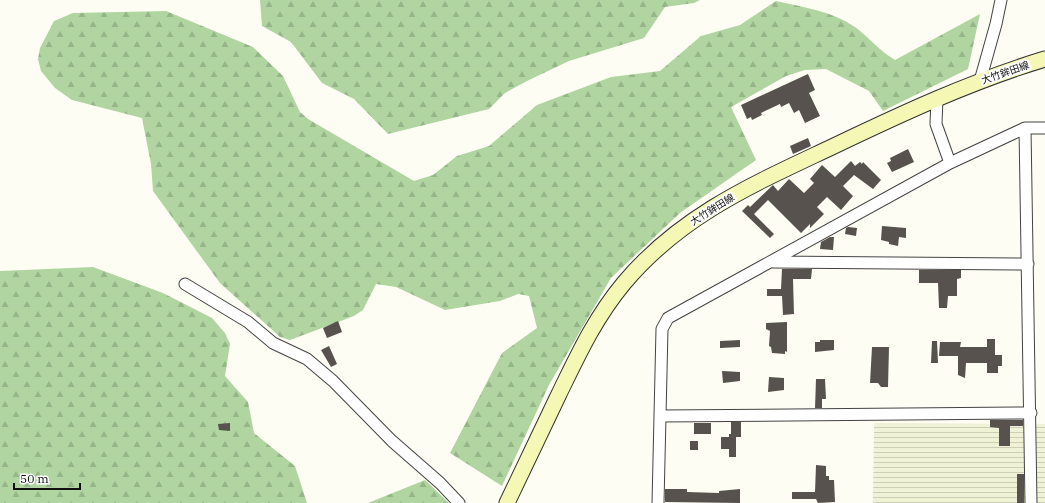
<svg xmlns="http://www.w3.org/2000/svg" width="1045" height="503" viewBox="0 0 1045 503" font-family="'IBM Plex Serif','Noto Sans JP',serif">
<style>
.farmland{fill:url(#farmland-rules)}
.forest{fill:url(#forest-firs)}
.building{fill:#57524d}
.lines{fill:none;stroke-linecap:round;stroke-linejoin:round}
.street-casing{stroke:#434343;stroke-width:13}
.secondary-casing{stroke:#323232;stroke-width:17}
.street{stroke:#fff;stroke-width:11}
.secondary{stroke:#f5f8b4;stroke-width:15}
.labels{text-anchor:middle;stroke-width:4;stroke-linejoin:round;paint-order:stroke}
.street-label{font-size:10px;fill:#101010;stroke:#fff}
</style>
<defs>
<pattern id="farmland-rules" width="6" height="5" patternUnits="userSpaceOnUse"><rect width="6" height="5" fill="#f0f2d5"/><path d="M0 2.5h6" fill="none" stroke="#cdceb6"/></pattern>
<pattern id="forest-firs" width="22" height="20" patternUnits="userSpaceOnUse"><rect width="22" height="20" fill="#b0d5a0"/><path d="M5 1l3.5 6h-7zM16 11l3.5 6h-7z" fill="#96b689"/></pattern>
</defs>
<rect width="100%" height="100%" fill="#fefdf3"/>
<path class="farmland" d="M874,423L1045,424V503H873Z"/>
<path class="forest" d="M260,0H700L694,3L665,7L644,38L569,61L527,81L505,93L489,109L388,134L354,99L322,83L291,42L262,26Z
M776,1C802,7 832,11 855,27C869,37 878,50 895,60L980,14L968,69L883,111L869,91L826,69L805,70L786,76L731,107L756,160L680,213L611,278L549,385L502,486L450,453L502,353L537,328L529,296L518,294L500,301L445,310L396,287L376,284L363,310L354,316L290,340L280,337L220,283L153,191L151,164L142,118L72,100L55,88L41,71L38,59L40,48L54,21L73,13L166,11L253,47L283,76L300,112L308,119L414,181L433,175L457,156L489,146L537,105L611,77L660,71L701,36L740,25Z
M93,267L163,293L212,318L225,333L230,344L225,376L248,402L254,433L295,466L307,503H0V271Z
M425,480L449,503H368Z"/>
<path class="building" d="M808,74L815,90L809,93L820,116L805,123L799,110L794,113L789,103L781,107L780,104L765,111L761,113L762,115L752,120L751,117L747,119L741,105Z
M808,138L811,146L793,154L790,146Z
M908,149L914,162L892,172L887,163L891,161L890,158Z
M851,161L855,166L860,162L862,164L863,162L881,180L873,189L854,175L843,186L853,196L841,210L827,197L817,207L824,214L810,228V224L801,233L768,200L754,214L774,234L770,238L742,211L748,205L750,207L773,185L778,191L789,179L804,193L814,183L810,179L822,165L835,177Z
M882,226L906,228V238L899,237L898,246L889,244V242L881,240Z
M848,227L857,228L856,236L845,234L846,228Z
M830,237H834L833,250L820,249L821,242Z
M782,269H812L811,279H793L794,314L783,315L782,296H767V289H781Z
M919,270H961V278L957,279V296H948L947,308H939L938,283H919Z
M338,321L342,332L327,338L323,328Z
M787,322V352L785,351V354L772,353L771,347L769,346L770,331L766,329V323Z
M987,339H995V355H1002V366H998V373H987V363H966L965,378L958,375V356H939L940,342H961L960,347H987Z
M740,340V347L720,348V341Z
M820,340H834V350L815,352V342H820Z
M932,341H937L938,363H931Z
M329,346L337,364L331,367L321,350Z
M872,347H889L888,387H881L878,383H870Z
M722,371L740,372V381L723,383Z
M769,377L784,378V390L768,392Z
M816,379H825L826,399H822V408H815Z
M990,420H1023V426H1010V446H999V428L990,427Z
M731,422H741V437H736V457H729V449H721V437H729V434H731Z
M230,423V431L219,430L218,424Z
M694,423H711V434H694Z
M690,441H698V450H690Z
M816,465L826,466V476H829V480H834L835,502L818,503L816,499H792V492H815Z
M1017,474H1024V503H1017Z
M665,489H687V492L719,493V491L740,489V503L665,502Z"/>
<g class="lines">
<defs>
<path id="street" d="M980,81L996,24L1001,0
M937,98L936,124L950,163
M1025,128L1031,503
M773,262L1028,264
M185,284L248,322L273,343L307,359L333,381L392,441L440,483L459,503
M661,416L1031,413
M658,503L662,329L668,318L950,163L1025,128H1045"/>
<path id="secondary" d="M507,503C524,467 542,430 559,394C579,353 595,318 624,283C682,214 756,183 834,146C903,113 972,81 1045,59"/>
</defs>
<use href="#street" class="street-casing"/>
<use href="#secondary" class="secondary-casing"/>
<use href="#street" class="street"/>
<use href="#secondary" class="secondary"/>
</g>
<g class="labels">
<g class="street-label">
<text transform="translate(1005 72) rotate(-19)" y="4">大竹鉾田線</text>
<text transform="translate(712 209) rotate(-32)" y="4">大竹鉾田線</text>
</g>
</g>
<path d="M14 483v6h66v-6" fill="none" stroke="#101010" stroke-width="2"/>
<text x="20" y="483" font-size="12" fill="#101010" stroke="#ffffff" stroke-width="3" paint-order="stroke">50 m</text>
</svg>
